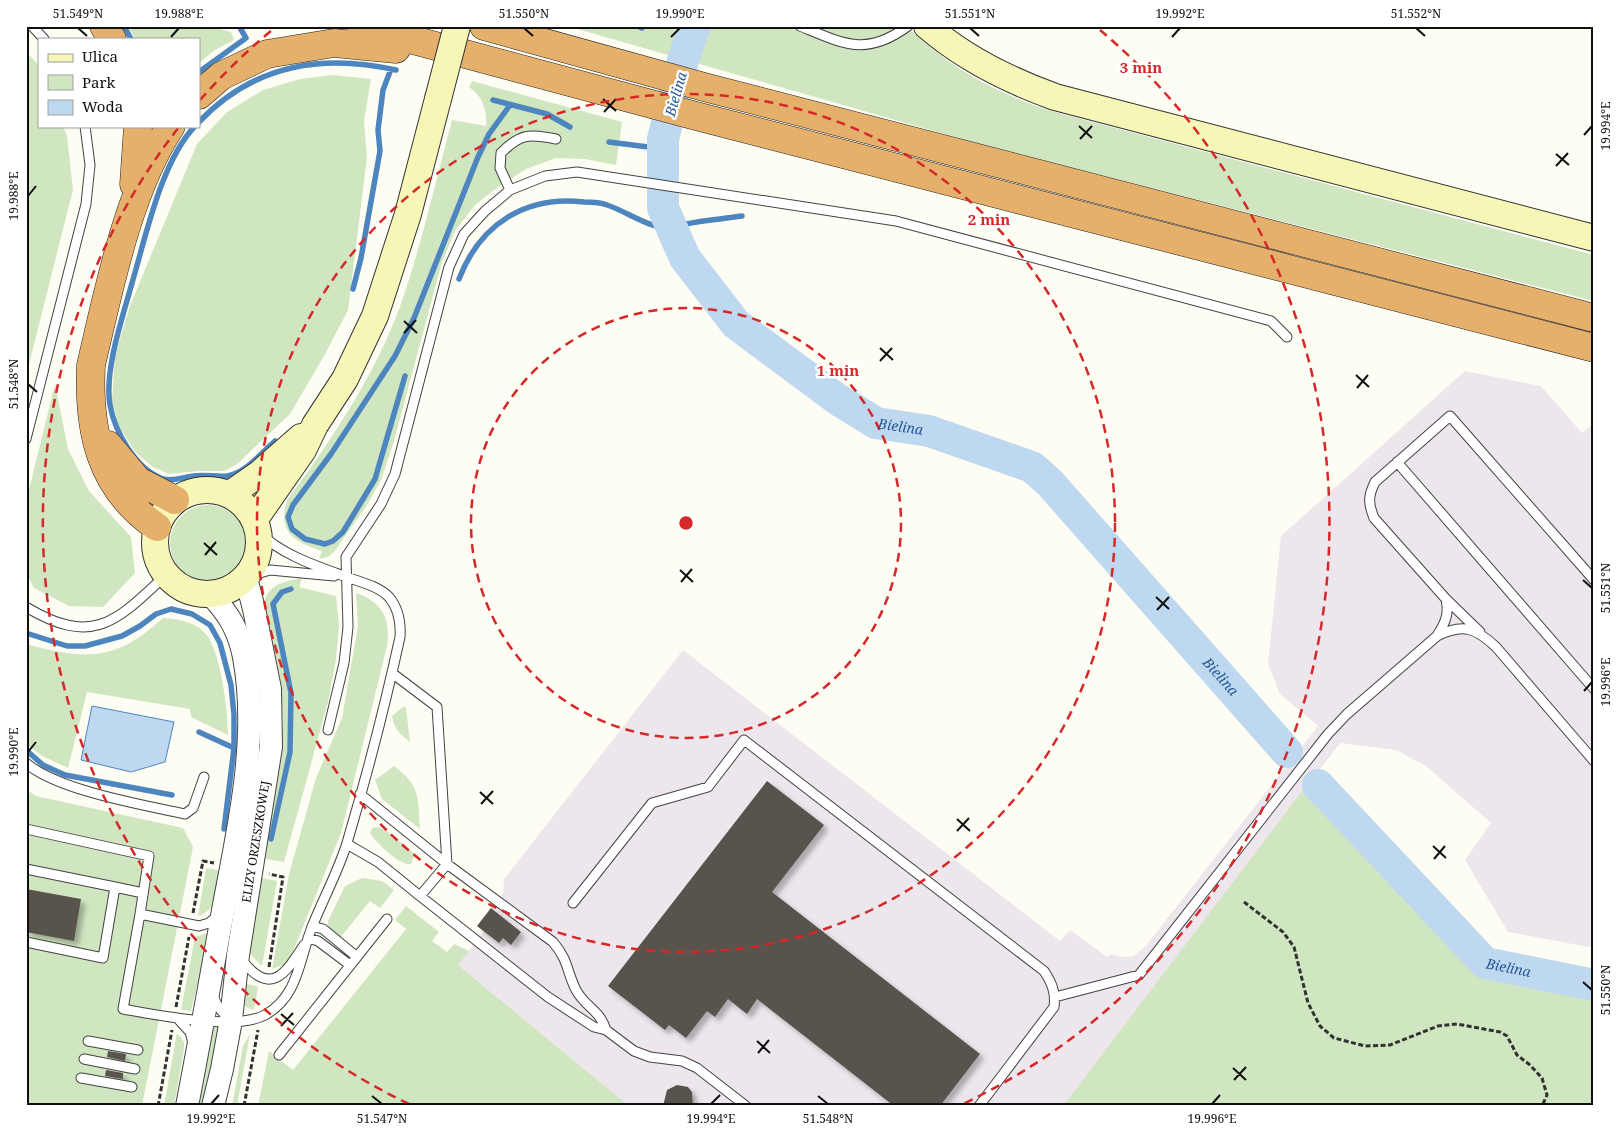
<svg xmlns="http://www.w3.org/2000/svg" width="1620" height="1132" viewBox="0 0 1620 1132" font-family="'Noto Serif',serif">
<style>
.industrial{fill:#ede6ed}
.green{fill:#d0e6c0}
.water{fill:#bed8f0;stroke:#4d85bf}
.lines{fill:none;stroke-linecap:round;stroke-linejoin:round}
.stream{stroke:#4d85bf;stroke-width:5.5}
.river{stroke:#bed8f0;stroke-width:32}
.building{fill:#58524d;filter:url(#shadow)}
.service-casing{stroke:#434343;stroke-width:11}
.tertiary-casing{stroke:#434343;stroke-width:24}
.secondary-casing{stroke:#323232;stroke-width:28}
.motorway-casing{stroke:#212121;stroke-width:29}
.path{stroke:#323232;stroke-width:3;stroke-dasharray:5 2.5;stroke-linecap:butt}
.service{stroke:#fff;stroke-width:9}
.tertiary{stroke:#fff;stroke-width:22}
.secondary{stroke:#f6f6b7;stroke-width:26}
.motorway{stroke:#e5b06b;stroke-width:28}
.secondary-bridge-casing{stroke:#323232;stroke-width:28;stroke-linecap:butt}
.secondary-bridge{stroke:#f6f6b7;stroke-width:26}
.ticks{fill:none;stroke:#101010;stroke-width:2}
.ring{fill:none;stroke:#d62828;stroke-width:2.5;stroke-dasharray:9 6}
.labels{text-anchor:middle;stroke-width:5;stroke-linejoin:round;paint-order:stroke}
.street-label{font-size:12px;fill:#101010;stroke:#fff}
.water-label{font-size:14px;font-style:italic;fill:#265895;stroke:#fff}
.centre{fill:#d62828;stroke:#fff;stroke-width:2.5}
.ring-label{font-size:15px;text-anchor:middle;font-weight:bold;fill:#d62828;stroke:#fff;stroke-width:5;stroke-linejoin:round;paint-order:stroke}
.neatline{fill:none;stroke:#101010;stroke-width:2}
.ticks-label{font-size:12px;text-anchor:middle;fill:#101010}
</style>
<defs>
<filter id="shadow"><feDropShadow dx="4.5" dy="4.5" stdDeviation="2.5" flood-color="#0004"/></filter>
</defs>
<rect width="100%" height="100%" fill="#fefdf4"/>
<path class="industrial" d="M1465,371L1541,386L1582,433L1594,423V948L1508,932L1465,860L1491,823L1426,766L1396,750L1340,743L1065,1106H629L458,965L484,931L477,926L503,893L504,879L683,650L1060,941L1070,930L1107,957L1111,954L1121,957L1133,956L1145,947L1318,726L1280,694L1268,664L1281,536Z"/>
<path class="green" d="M128,26H210L231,32L234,40L215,50L199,63V39H135Z
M567,26H906C950,68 994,92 1051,111L1594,255V301L979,144Z
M26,51L39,66V126H63L67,136L73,190L26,376Z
M332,75L371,79L364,121L367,157L348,310L324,356L290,414L236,465L224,471H199L169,474L153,467L135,452L119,426L112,401L115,355L130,306L197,144L227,112L263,90L300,79Z
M472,81L622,122L616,165L585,159L556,158L526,169L498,187L475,205L455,231L442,262L394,441L381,480L367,505L334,552L328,557L319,559L322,551C294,542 277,532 287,500C334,437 382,365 406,289C424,234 437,176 452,120L486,126C487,109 483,97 469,87Z
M55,384L68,449L89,491L131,537L135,573L103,607L69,606L34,588L26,573V502Z
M170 543a38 38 0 1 1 76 0a38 38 0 1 1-76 0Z
M302,578L299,587L336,596L339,626L336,659L328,702L284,862L261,858C273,797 291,736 278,674C274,657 259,614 265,599C271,583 287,581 302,578Z
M356,593C382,602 391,618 387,646L341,833L290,959L283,965L272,969L289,874L316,778L342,718L358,626Z
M163,618C178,619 192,621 203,631C221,646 228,713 228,735L191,717L190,709L87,692L68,768L42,756L26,744V644C86,660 115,662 163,618Z
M404,706L406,708L410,742C400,734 394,729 392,716Z
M394,766C421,786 418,798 420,829L382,799L375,780Z
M26,789L36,796L183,828L193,847L142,1106H26Z
M1303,790L1324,809L1487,971L1594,992V1106H1063Z
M378,827L388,832L415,854L411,864C401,867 375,842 370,833L372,828Z
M206,868L223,871C219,889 219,909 198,916Z
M257,877L277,881L262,966L251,955L248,944Z
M362,878L382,881L394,890L380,908L370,901L340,938L329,929L328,921L345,886Z
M406,906L439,932L432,941L447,952L454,944L469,951L458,965L629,1106H258L269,1051L293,1070L406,929L395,920Z
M210,932L191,1011L181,1010L195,937Z
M245,983L258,987L254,1010L246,1007L243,1002Z
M219,1025L205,1106H195L208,1029Z
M177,1033L184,1042V1049L174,1106H164Z
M250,1034L237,1106H232L243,1046Z"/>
<path class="water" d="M92,706L174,722L165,762L131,772L81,760Z"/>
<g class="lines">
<path class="stream" d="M124,26L131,39
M638,26L642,28
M199,72L246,38L239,26
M493,100L547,114L570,127
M199,122C253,65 321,53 396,70
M195,126C161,162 146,236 132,283C123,316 104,370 110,405C115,432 135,469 163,479C174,482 183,477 193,476C204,474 216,477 227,476C246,473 260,454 275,441
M609,142L664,149
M459,279C480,224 526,195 584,202C591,202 600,202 607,205C626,211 650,229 671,228C676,228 681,225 686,224C704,220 723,219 742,216
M353,289L361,258L380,151L378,130L383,90L391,69
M405,376L375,479L343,532L333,541L325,544L305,539L292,529L288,517L293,505L331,454L395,356L414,318L478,157L489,134L510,105
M26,633L67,646H85L122,636L140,626L156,614L171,609L192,614L210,625L220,643L231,685L234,715V748L224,829
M199,732L234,748
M26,750L43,765L65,775L172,795
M271,839L290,752L291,693L273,604L282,592L291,589"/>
<g class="river">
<path id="s1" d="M695,26L683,60L663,139V208L685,258L736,324L837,399L876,423L929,431L1032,467L1050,483L1287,752"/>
<path id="s2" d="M1318,785L1485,963L1594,985"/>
</g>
</g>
<path class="building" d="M767,781L824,825L772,892L980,1054L940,1106H894L757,999L747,1014L728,999L715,1017L707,1011L686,1038L669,1025L665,1030L608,986Z
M26,889L81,899L74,941L26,932Z
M491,908L521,932L511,945L503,938L499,943L477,926Z
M108,1051L126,1054L125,1061L107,1057Z
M106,1070L123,1073V1079L105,1076Z
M677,1085L688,1087L692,1092L693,1106H663L667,1090Z"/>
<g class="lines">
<defs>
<path id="service" d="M32,26L44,39
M800,26C844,44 866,57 908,26
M510,190L500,168L501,153C521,133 529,134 556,139
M26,439L86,204L90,165L85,126
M1397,462L1594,689
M247,577L270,570L334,576
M1446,599L1480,632
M26,607C93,647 116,622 166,575
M1438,634C1446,622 1449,613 1446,599L1374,518C1368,503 1368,496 1375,482L1450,416L1594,580
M328,730L344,663L348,627L346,557L381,504L395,474L449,267L464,234L485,211L510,190L545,176L577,172L896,221L1271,321L1287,337
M26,763C57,790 143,805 185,814L193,808L204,777
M360,794L447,864L553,942C569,961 566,970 576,990C585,1007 600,1010 606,1030L594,1027L548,997L420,896
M26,829L149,856L140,914
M347,844L378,862L420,896L447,864L437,707L392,673
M26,869L115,887
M573,903L652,803L708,787L744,740L1044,971C1052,983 1056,993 1054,1007L979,1106
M218,915L209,923L199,926L140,914L123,1009C157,1015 235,1031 265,1015C299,996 299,959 312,927C323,899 338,872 347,843C367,775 385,706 400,637C401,622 399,609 389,597C377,585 359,582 344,576C316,566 280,554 259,532
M312,926L323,929L357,957
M308,938L318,941L350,965
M26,942L103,958L115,887L143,893
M241,959C270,997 285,975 304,945
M212,995L219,1008L229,1019
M1055,997L1139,975L1328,734L1347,714L1437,636C1463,623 1476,628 1496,647L1594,761
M179,1020L190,1032L193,1043
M606,1030L634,1051L650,1057L682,1061L697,1068L746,1106
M88,1041L138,1050
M279,1055L387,919
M84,1059L135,1069
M81,1078L132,1087"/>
<g id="tertiary">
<path d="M187,1106C200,1039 212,972 224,905C239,825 259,739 244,657C239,631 229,614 211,595"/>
<path id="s3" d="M213,1106L222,1069L231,1020L238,955L271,747L270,689L254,609L246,578"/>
</g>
<path id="secondary" d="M927,26C965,59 1008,80 1055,97L1594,238
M155 542a52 52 0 1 1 104 0a52 52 0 1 1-104 0Z
M230,494L259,474L301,437
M255,519L303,450L315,425L345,379L375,316L408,214L438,99"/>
<path id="motorway" d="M104,26L112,39
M361,26L696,116L1594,348
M484,26L704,87L1594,318
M199,95L221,76L267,54L334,43L396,49
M134,184L138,126
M108,445L138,481L175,500
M157,527C99,488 88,429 91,365C109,289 128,191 171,126"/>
</defs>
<use href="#service" class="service-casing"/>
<use href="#tertiary" class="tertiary-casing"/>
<use href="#secondary" class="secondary-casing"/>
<use href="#motorway" class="motorway-casing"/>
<path class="path" d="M1244,902L1283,932L1294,947L1308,1003L1320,1026L1334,1038L1365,1046L1390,1045L1438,1026L1457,1024L1500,1032L1507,1036L1517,1055L1530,1065L1542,1078L1547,1095L1542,1106
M193,913L203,861L214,863
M269,967L283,877L269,874
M176,1007L189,937
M158,1106L172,1030
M244,1106L258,1030"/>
<use href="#service" class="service"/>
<use href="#tertiary" class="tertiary"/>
<use href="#secondary" class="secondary"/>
<use href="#motorway" class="motorway"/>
<defs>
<path id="secondary-bridge" d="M438,99L457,26"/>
</defs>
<use href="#secondary-bridge" class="secondary-bridge-casing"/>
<use href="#secondary-bridge" class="secondary-bridge"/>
</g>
<path class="ticks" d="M78,28L87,36M524,28L533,36M970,28L979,36M1416,28L1425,36M171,37L179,28M671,37L680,28M1172,37L1180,28M603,99L616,111M604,112L616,99M1079,126L1092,138M1584,135L1592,126M1080,139L1092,126M1556,154L1569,165M1556,166L1568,153M28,196L36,186M404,321L417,333M404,333L416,320M880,348L893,360M880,361L892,348M1356,375L1369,387M28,384L37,392M1357,388L1368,375M204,543L217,555M205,555L216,542M680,570L693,582M1583,580L1592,588M681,582L692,569M1156,597L1169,609M1157,610L1169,597M1584,691L1592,682M28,752L36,742M480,792L493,804M481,804L493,791M957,819L970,831M957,831L969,818M1433,846L1446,858M1434,859L1445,846M1583,982L1592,990M281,1014L294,1025M281,1026L293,1013M757,1041L770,1053M758,1053L769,1040M1233,1068L1246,1080M1234,1080L1246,1067M372,1096L382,1104M818,1096L828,1104M211,1104L219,1095M711,1104L720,1095M1212,1104L1220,1095"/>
<g class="ring">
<circle cx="686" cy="523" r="215"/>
<circle cx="686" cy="523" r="429"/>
<path d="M409 1104A644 644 0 0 1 179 127M200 100A644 644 0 0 1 272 30M1100 30A644 644 0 0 1 963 1104"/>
</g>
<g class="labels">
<g class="street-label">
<text dy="4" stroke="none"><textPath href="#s3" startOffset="268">ELIZY ORZESZKOWEJ</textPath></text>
</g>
<g class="water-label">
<text transform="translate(676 94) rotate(-74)" y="5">Bielina</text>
<text dy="5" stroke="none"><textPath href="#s1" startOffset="521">Bielina</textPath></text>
<text dy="5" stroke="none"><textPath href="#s1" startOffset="941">Bielina</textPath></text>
<text dy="5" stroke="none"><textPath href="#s2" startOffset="268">Bielina</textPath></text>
</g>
</g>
<circle cx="686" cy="523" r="8" class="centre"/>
<g class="ring-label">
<text x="1141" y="73">3 min</text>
<text x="989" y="225">2 min</text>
<text x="838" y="376">1 min</text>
</g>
<rect width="1620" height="1132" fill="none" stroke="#ffffff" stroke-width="55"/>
<rect x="38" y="38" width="162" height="90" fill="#ffffff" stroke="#9f9f9f"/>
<rect x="48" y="54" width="25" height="8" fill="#f6f6b7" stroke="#9f9f9f"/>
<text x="82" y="62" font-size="15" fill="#101010">Ulica</text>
<rect x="48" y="75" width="25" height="15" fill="#d0e6c0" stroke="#9f9f9f"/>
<text x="82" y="88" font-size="15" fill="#101010">Park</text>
<rect x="48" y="100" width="25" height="15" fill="#bed8f0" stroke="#9f9f9f"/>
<text x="82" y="112" font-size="15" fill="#101010">Woda</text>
<rect x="28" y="28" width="1564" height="1076" class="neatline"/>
<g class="ticks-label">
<text x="78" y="18">51.549°N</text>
<text x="179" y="18">19.988°E</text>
<text x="524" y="18">51.550°N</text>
<text x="680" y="18">19.990°E</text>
<text x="970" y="18">51.551°N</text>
<text x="1180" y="18">19.992°E</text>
<text x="1416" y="18">51.552°N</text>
<text transform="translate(1606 126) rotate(-90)" y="4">19.994°E</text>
<text transform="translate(14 196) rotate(-90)" y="4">19.988°E</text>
<text transform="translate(14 384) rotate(-90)" y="4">51.548°N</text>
<text transform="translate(1606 588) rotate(-90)" y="4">51.551°N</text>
<text transform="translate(1606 682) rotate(-90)" y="4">19.996°E</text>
<text transform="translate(14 752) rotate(-90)" y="4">19.990°E</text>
<text transform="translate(1606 990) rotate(-90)" y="4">51.550°N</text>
<text x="211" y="1123">19.992°E</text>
<text x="382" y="1123">51.547°N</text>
<text x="711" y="1123">19.994°E</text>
<text x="828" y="1123">51.548°N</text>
<text x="1212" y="1123">19.996°E</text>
</g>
</svg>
